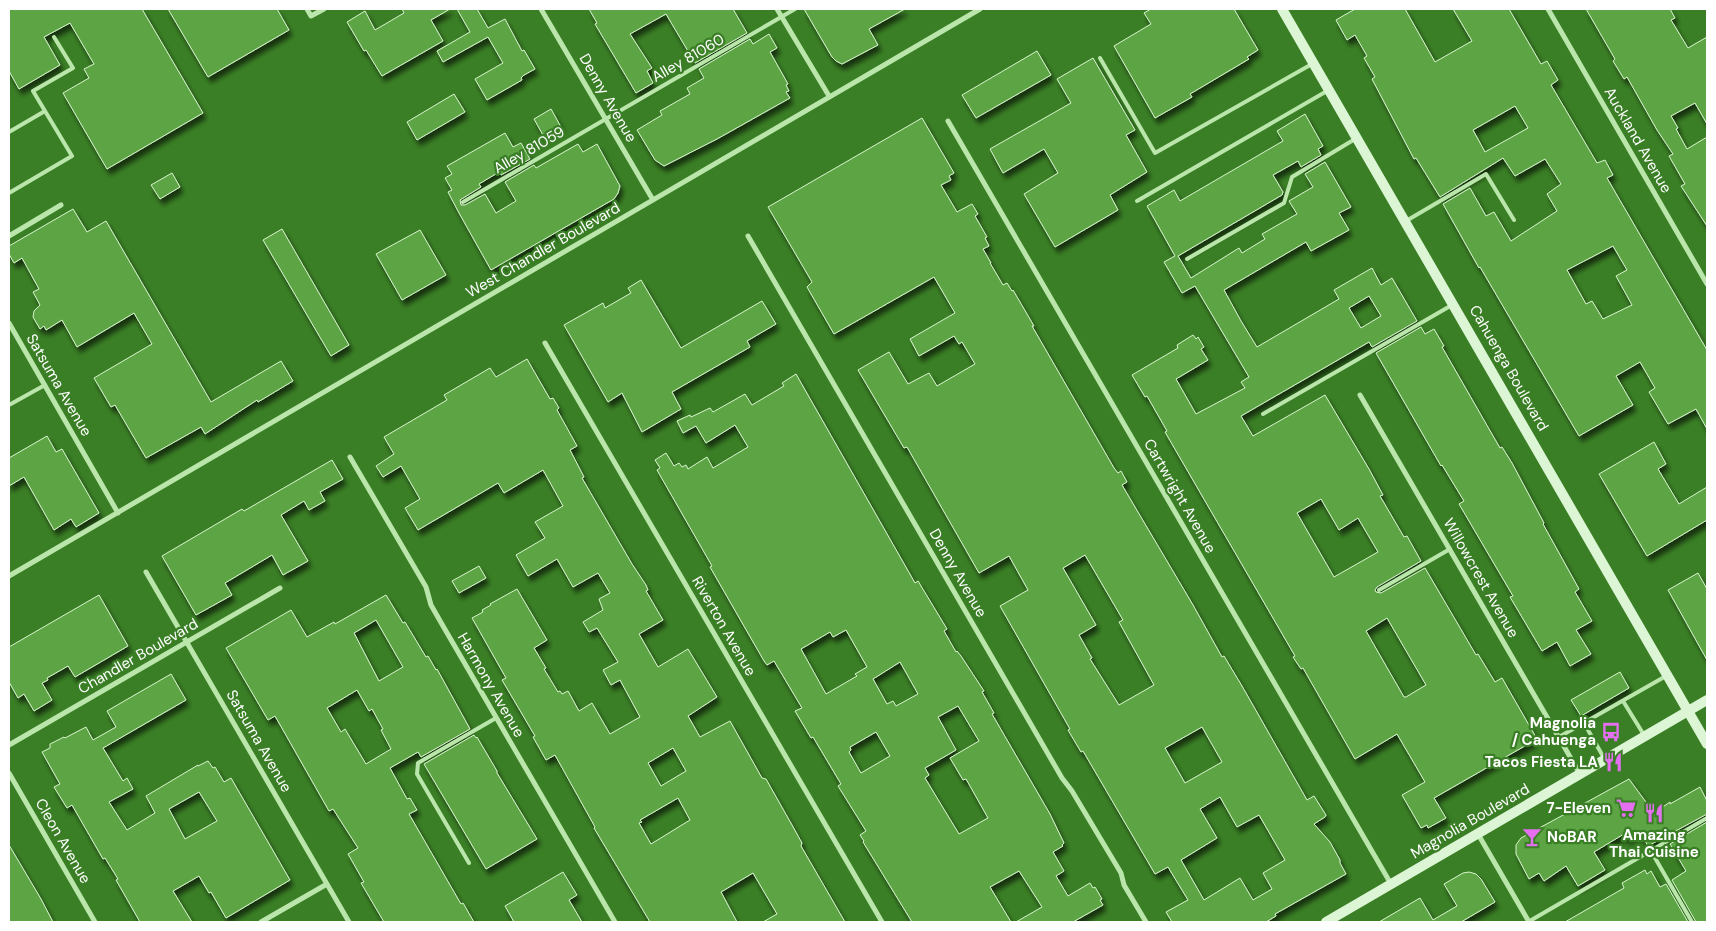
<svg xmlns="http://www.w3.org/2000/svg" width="1716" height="931" viewBox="0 0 1716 931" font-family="'DM Sans',sans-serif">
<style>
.building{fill:#5da445;stroke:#d8f5ce;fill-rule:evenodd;filter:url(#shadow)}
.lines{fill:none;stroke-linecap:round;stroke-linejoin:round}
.service{stroke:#bae6ab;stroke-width:4}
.minor{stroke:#bae6ab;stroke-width:5}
.secondary{stroke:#dcf5d4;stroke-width:10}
.labels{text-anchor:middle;stroke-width:4.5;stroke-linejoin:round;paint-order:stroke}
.street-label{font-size:15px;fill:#fff;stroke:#3a7f25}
.poi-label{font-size:15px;font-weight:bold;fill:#fff;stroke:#3a7f25;text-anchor:end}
</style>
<defs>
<filter id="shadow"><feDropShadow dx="3" dy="5.5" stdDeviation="2.5" flood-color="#0009"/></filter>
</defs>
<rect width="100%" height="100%" fill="#3a7f25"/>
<path class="building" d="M9,9H142L203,113L107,169L63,93L89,78L84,69L94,64L70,23L44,37L60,65L19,89L9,71Z
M168,9H277L289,30L208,77Z
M402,9H450L431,20L443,41L382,76L366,50L364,51L347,22L365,11L375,30L404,13Z
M457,9H477L488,28L505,19L522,51L524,50L535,69L524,75L521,78L522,80L487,100L475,79L503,63L488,37L443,62L437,51L470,32Z
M589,9H733L747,33L695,63L666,14L630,34L652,68L647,71L653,83L636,93L595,24L597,23Z
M804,9H905L869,29L878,45L842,64L836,61L832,57Z
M1151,9H1234L1258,50L1247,57L1249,59L1190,94L1192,97L1155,118L1114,46L1151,24L1144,13Z
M1355,9H1405L1435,62L1472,41L1453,9H1509L1541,64L1547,61L1558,80L1551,85L1597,163L1605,160L1613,175L1607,178L1707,350V429L1696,409L1668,424L1649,392L1655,388L1640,362L1616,376L1633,405L1579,436L1480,267L1479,268L1443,204L1470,188L1486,216L1494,212L1511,241L1557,211L1547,194L1561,184L1545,159L1515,176L1503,158L1440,197L1416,158L1414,159L1372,79L1375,77L1364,58L1367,56L1355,35L1347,40L1336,20ZM1515,106L1528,128L1485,152L1473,130ZM1613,246L1627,270L1616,276L1632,305L1603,319L1592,301L1586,304L1567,270Z
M1586,9H1670L1675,18L1671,20L1688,48L1707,37V124L1695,103L1671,116L1678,128L1676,129L1687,149L1707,137V226L1681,186L1685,184L1669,156L1673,154L1657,130L1627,77L1624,79L1613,61L1615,59Z
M769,34L777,48L770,52L788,84L786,85L789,91L786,92L790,98L717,139L664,166L655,160L637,130L662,115L660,111L690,94L687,88L704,78L699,69L750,39L753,44Z
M1037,51L1051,75L976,118L962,95Z
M1093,58L1135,130L1126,135L1147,172L1110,195L1118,210L1055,247L1024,194L1058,173L1044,149L1003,173L990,149L1071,103L1057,79Z
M454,94L465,112L417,140L407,122Z
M551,109L561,127L544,137L534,119Z
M1305,114L1323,146L1318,149L1321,155L1301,167L1298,161L1273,175L1283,192L1282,195L1178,256L1191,278L1239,248L1242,253L1265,239L1262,234L1297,214L1289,201L1313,187L1305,174L1325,162L1351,207L1339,213L1349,230L1311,251L1306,242L1224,290L1241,321L1257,347L1339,299L1334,290L1372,268L1381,285L1392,278L1417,321L1372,347L1369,342L1241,416L1253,436L1325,395L1369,469L1383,495L1380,496L1404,537L1407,536L1421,561L1377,587L1375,590L1376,592L1381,593L1425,568L1476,655L1478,654L1495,682L1502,678L1537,739L1434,798L1446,818L1428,828L1427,825L1421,828L1402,795L1425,782L1397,734L1355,759L1303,668L1301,669L1293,657L1295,656L1165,432L1167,431L1147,396L1145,397L1132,375L1178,348L1177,345L1193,335L1196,339L1198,337L1204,347L1201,349L1208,360L1176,379L1196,414L1245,388L1241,382L1249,377L1195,286L1182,293L1164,262L1175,256L1147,206L1174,190L1180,201L1283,141L1277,131ZM1369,296L1381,316L1361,328L1349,308ZM1321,499L1339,530L1358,518L1378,552L1334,577L1297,513ZM1387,618L1426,685L1406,697H1404L1366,631Z
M922,118L954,173L949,176L951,180L941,185L957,212L972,204L978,214L975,216L987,237L985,238L989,246L983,249L991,263H990L1003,285L1007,283L1012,291L1013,290L1034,326H1032L1114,468L1118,473L1121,471L1127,482L1122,485L1193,605L1222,657L1224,656L1242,686L1307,800L1314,796L1326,815L1325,817L1314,824L1330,842L1340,860V863L1346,874L1275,914L1276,916L1266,922H1172L1166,912L1188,900L1168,867L1155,874L1083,751L1081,752L1068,730L1070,729L1000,606L1028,590L1009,556L979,573L907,447L904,448L858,370L889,352L908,384L929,373L937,386L975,364L962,342L959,344L954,336L919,356L910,339L955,313L934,277L834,334L807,287L812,282L768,207ZM1085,555L1123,620L1119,622L1154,685L1119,705L1090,659L1092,658L1079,635L1096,625L1063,568ZM1202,727L1222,762L1185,783L1165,748ZM1220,797L1237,827L1259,815L1285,860L1263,873L1272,889L1253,900L1240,878L1204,900L1181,860L1217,838L1200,809Z
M505,133L513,147L521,143L530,159L501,175L499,172L479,184L481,187L460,200L461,205H465L485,194L496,213L516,201L505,182L534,165L536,168L578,144L583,152L597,144L620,186L618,193L614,199L491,270L459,213L448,192L452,190L445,178L452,174L447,166Z
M172,173L180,187L160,199L151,185Z
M73,209L87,232L106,221L211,402L281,361L293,381L258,402L257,400L205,434L201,427L146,458L115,405L111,407L94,378L152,344L134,313L77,347L62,320L46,330L44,326L40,329L33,317L34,311L40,305L33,292L39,289L22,258L14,263L9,254V246Z
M282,229L349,345L331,356L263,240Z
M420,230L446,275L402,300L376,254Z
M641,280L681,348L762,301L776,324L747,341L750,347L672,392L681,409L642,432L622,393L608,402L564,325L603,303L605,308L631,293L628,288Z
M1421,327L1425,334L1434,329L1444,346L1442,347L1500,448L1502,447L1512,463L1544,523L1543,524L1579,589L1575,592L1592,621L1576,630L1591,654L1570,666L1557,642L1542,651L1510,597L1513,596L1459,504L1464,501L1442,465L1441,466L1376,353Z
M527,359L550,399L553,398L559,408L557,410L577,446L570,450L584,477L582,478L632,564L646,585L648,590L646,591L663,620L639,634L658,667L688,649L717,697L688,716L700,737L730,721L762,778L766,779L792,825L802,843L801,846L845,922H763L777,914L753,873L721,892L737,922H650L594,828L595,827L555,755L546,760L533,737L535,736L502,680L506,678L472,618L483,612L482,610L491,605L490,604L517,589L547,640L534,648L546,668L544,669L558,692L560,691L562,694L568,691L579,711L592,703L610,734L640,717L620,680L611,685L603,670L618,662L597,628L589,632L583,622L603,610L599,599L610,593L598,573L573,587L557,559L528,576L516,555L545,538L535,522L563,506L543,470L504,493L498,483L418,530L405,508L420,499L401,466L383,477L376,466L394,454L384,437L447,400L444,395L490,368L496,377ZM673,748L686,771L661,786L648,763ZM678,798L690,820L651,844L639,823L642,822L640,820Z
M796,374L915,583L918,581L947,629L944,631L956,652L957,651L961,656L984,691L982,692L994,713L992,714L1050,814L1064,843L1062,845L1063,846L1053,852L1064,871L1056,876L1068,896L1090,883L1093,888L1095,887L1102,899L1100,900L1103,905L1073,922H1016L1042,907L1019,871L990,887L1011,922H912L863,842L864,841L860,835L866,831L838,786L841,784L813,737L811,738L795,711L802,708L774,661L767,665L764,661L710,567L712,566L657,470L660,468L655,460L666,453L674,466L679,463L682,467L686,465L688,469L707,457L713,468L748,447L735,425L706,443L696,426L683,433L677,421L690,415L691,417L710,408L713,412L745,394L752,405L784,386L782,383ZM846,630L867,667L855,674L857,676L826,694L801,649L830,632L833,637ZM900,662L918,694L896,706L893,701L887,704L873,679ZM958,706L979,741L950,758L963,780L966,779L988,818L959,834L925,778L929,775L925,768L956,750L938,717ZM876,732L890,756L861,773L849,752L851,750L850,747Z
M47,436L56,452L62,449L99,513L76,527L71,519L54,530L24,477L9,486V458Z
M1654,442L1666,464L1658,469L1679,504L1707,487V520L1647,556L1599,474Z
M332,460L343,479L320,492L325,501L309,510L304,501L281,515L308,561L283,575L272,555L225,583L232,595L196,615L162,556L242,509L244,511Z
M479,566L486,578L459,593L452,581Z
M1698,573L1707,589V660L1668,590Z
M99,595L128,646L75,677L68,666L47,678L48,680L42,683L52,700L34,711L24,694L18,698L9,682V647Z
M386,595L403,623L405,622L426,657L428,656L436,670L437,669L470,729L421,757L418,752L390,768L407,799L410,798L417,810L409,814L461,904L463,903L474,922H384L361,883L364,882L348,854L358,848L333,809L329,811L275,716L268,720L226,648L291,610L307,637L334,622L335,624ZM376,620L403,667L379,681L354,633ZM357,690L369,711L372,709L383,729L381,730L391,749L366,764L345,729L341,732L327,708Z
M1620,672L1629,688L1581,716L1571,700Z
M171,674L186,700L103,748L123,781L127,778L133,789L109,802L127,830L155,813L146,796L198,765V766L208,761L213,768L215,767L224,782L231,778L290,880L226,918L211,892L209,893L199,876L173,891L192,922H140L116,880L118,879L105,858L103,859L72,805L67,808L54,787L60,784L42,752L50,748V744L64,737L65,738L86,727L93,740L116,727L107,711ZM199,792L217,821L185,839L169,809Z
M474,735L476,738L477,737L497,771V773L537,839L486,869L424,764Z
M1629,779L1654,813L1670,802V804L1700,787L1707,801V814L1648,846L1641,834L1637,836L1636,834L1627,839L1624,834L1594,852L1605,870L1578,886L1566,866L1544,881L1539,873L1529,879L1516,854V845L1521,838Z
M1707,822V922H1696L1672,880L1686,871L1670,844Z
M9,845L41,899L53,922H9Z
M1645,870L1647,874L1651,871L1660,887L1666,884L1688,922H1565L1624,888L1622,883Z
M563,872L577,895L569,900L582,922H514L505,906Z
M1469,872L1476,874L1481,879L1495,902L1461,922H1379L1420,898L1433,920L1457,906L1444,884L1463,873Z"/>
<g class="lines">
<path class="service" d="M1100,58L1155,153L1312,64
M9,132L45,111L33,91L73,68L54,37
M9,193L72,156L45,111
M1137,201L1327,91
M463,202L795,9
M1406,221L1486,174L1514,220
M1187,259L1284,203L1292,177L1355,139
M9,405L45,385
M1263,414L1452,305
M1379,590L1450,549
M1623,701L1644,735
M1584,723L1604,758
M1559,737L1666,676
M1651,851L1692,922
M469,863L417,774L418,763L496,718
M1528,922L1707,818"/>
<path class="minor" d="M307,9L311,16L324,9
M541,9L653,200
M777,9L829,96
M1548,9L1707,284
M948,121L1391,884
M9,236L61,205
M748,236L1062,778L1072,791L1121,873L1124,885L1146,922
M9,323L118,513
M545,343L882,922
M1360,395L1580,774
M350,457L426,587L431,605L443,626L615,922
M146,572L349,922
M9,576L980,9
M9,745L280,588
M9,773L95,922
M1478,834L1529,922
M261,922L327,884"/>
<path class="secondary" d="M1282,9L1707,744
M1326,922L1707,700"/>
</g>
<defs>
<symbol id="bus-bare" viewBox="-9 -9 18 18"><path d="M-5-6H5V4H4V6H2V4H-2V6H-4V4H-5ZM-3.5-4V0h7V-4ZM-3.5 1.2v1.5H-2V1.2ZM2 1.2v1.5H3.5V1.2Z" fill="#e46ff0" stroke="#3a7f25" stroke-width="2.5" paint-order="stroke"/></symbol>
<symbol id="restaurant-bare" viewBox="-9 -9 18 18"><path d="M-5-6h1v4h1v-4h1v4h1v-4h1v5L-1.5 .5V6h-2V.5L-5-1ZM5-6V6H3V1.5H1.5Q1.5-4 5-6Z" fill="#e46ff0" stroke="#3a7f25" stroke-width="2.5" paint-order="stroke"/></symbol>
<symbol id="supermarket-bare" viewBox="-9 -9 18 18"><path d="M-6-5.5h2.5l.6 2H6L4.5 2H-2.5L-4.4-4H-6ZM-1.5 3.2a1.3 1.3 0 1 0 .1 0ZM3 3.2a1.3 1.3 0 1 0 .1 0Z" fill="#e46ff0" stroke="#3a7f25" stroke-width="2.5" paint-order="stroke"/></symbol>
<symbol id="bar-bare" viewBox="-9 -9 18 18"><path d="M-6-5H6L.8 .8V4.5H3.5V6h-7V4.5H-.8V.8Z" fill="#e46ff0" stroke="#3a7f25" stroke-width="2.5" paint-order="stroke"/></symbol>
</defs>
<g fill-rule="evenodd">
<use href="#bus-bare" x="1597" y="718" width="28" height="28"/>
<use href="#restaurant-bare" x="1599" y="748" width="28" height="28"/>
<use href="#supermarket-bare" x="1612" y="794" width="28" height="28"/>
<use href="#restaurant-bare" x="1640" y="799" width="28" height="28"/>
<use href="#bar-bare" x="1518" y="823" width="28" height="28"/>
</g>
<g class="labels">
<g class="street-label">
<text transform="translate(688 58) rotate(-30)" y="5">Alley 81060</text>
<text transform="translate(608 98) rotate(60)" y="5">Denny Avenue</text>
<text transform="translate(1638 140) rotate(60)" y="5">Auckland Avenue</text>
<text transform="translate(529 150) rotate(-30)" y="5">Alley 81059</text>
<text transform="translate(543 250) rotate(-30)" y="5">West Chandler Boulevard</text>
<text transform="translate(1509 368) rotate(60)" y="5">Cahuenga Boulevard</text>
<text transform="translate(59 385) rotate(60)" y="5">Satsuma Avenue</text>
<text transform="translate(1180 496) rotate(60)" y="5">Cartwright Avenue</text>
<text transform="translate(958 573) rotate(60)" y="5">Denny Avenue</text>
<text transform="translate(1481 578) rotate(60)" y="5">Willowcrest Avenue</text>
<text transform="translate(724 626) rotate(60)" y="5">Riverton Avenue</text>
<text transform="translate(138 656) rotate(-30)" y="5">Chandler Boulevard</text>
<text transform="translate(491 685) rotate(60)" y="5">Harmony Avenue</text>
<text transform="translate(259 741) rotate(60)" y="5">Satsuma Avenue</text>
<text transform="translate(1470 821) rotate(-30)" y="5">Magnolia Boulevard</text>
<text transform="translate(63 841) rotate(60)" y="5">Cleon Avenue</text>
</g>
<g class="poi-label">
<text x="1596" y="728">Magnolia<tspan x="1596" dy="17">/ Cahuenga</tspan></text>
<text x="1598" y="767">Tacos Fiesta LA</text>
<text x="1611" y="813">7-Eleven</text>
<text x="1654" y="840" text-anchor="middle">Amazing<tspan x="1654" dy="17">Thai Cuisine</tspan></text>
<text x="1547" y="842" text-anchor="start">NoBAR</text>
</g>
</g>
<rect width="1716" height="931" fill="none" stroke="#ffffff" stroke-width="20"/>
</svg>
